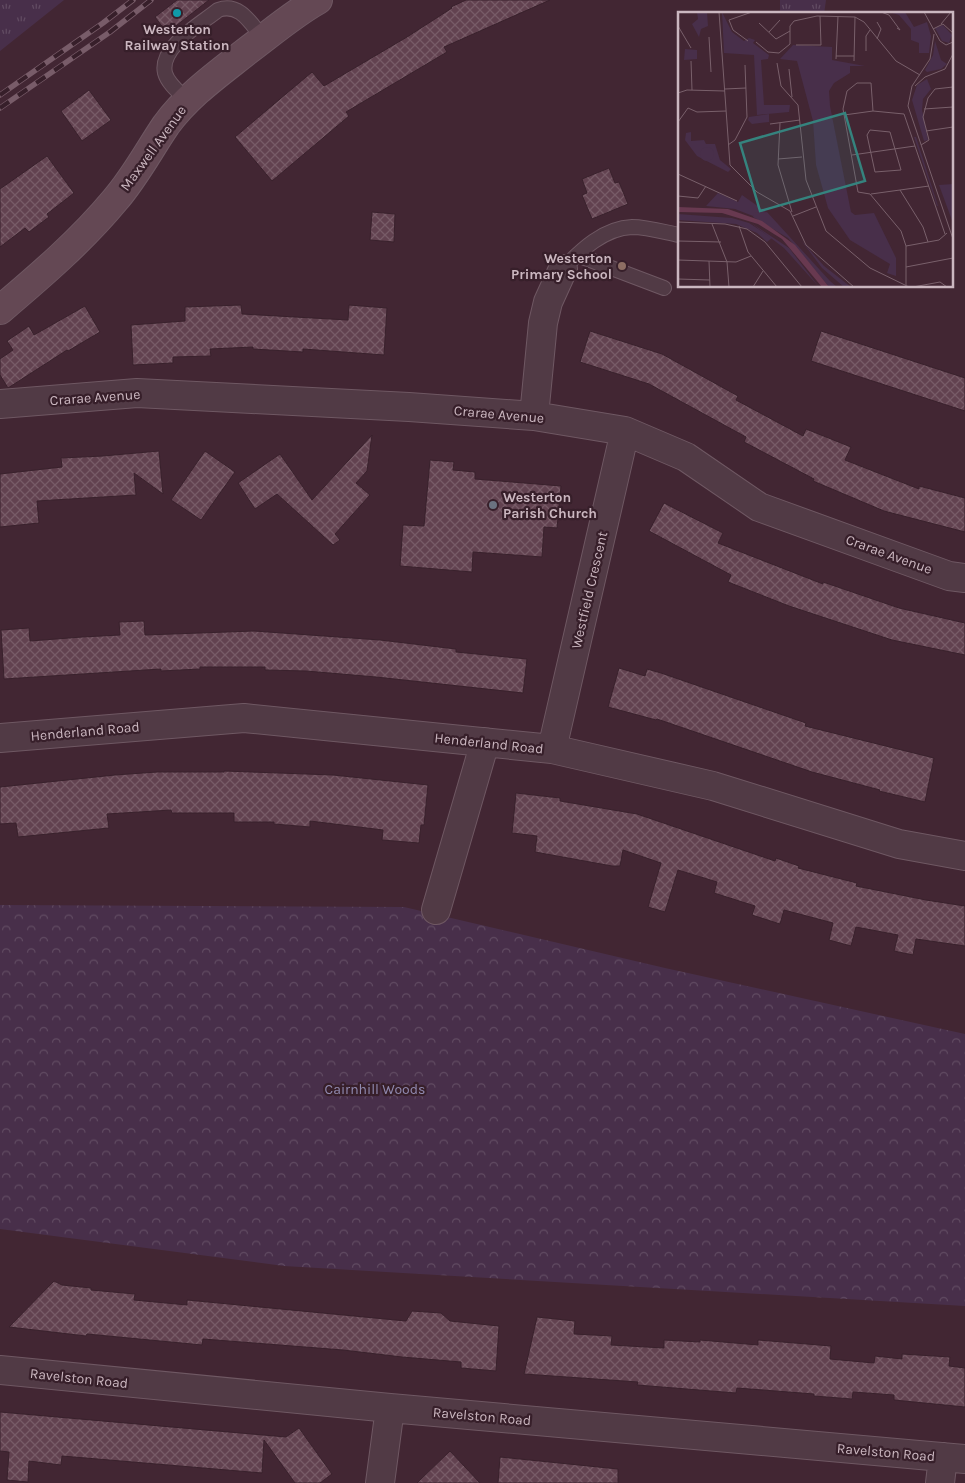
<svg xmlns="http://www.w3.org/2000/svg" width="965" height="1483" viewBox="0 0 965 1483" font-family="Karla,sans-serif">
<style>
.grass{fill:url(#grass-tufts)}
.forest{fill:url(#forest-crowns)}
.building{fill:url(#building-cross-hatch);stroke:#39212c}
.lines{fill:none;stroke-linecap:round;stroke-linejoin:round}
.lane-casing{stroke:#6f5863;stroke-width:16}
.street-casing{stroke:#6f5863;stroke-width:30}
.secondary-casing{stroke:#6f5863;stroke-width:30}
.lane{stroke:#513a45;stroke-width:14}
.street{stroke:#513a45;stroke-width:28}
.secondary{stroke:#644854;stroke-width:28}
.rail-casing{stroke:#785c69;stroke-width:5.5}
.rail{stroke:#371f2a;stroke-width:4;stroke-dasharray:11;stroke-linecap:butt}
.culture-dot{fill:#0f9aa8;stroke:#371f2a;stroke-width:2}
.education-dot{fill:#8d6e63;stroke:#371f2a;stroke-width:2}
.worship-dot{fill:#6b7280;stroke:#371f2a;stroke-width:2}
.labels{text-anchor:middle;stroke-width:4.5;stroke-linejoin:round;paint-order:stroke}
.poi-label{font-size:14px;font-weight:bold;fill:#cbb7c0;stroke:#371f2a}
.street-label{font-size:14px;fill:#cbb7c0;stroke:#371f2a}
.park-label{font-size:14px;fill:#918bb1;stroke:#371f2a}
.inset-road{fill:none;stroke:#79606b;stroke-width:1}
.view{fill:#35837e;fill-opacity:0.15;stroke:#35837e;stroke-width:2.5}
.inset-edge{fill:none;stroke:#cbb7c0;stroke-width:2.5}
</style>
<defs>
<pattern id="grass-tufts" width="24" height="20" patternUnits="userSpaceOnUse" patternTransform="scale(1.25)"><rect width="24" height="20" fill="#482f4a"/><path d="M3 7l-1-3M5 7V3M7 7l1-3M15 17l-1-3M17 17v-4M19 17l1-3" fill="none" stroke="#614b62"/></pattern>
<pattern id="forest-crowns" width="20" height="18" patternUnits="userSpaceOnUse" patternTransform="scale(1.25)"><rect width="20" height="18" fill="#482f4a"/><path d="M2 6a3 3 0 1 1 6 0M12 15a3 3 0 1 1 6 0" fill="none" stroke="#614b62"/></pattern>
<pattern id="building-cross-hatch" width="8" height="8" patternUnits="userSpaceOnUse" patternTransform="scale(1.25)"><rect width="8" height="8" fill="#624250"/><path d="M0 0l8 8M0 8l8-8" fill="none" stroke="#775b67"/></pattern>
</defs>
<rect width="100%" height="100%" fill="#422633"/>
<path class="grass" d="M0,0H64L0,51Z
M780,0H826L824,14H780Z"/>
<path class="forest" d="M0,905L404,907L665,968L965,1034V1306L284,1266L0,1229Z"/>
<path class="building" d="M177,0H209L172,29H164L155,17Z
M466,0H550L444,47L447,52L346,112L349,116L272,181L235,137L312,72L324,86L407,37L452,8L451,7Z
M89,90L111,120L82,141L61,111Z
M47,156L74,193L47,214L49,217L29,232L25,228L0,247V189Z
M609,168L615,183L619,182L628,204L592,219L582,195L587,193L582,179Z
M372,212L395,214L394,242L370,240Z
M241,305L242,314L348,320L349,305L387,308L384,355L303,349V352L253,349V347L210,349L211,356L173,357V363L133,365L131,325L185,321V307Z
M85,306L100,332L68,351L67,350L8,388L0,375V359L13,350L7,341L29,326L34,335Z
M590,331L662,354L738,396L736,400L803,436L806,429L851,447L845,460L919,489V486L965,498V532L884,511L813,481L814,479L744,442L746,437L649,384L580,362Z
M821,331L965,378V411L811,361Z
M372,435L367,471L356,483L370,495L335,534L340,540L333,545L277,494L255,509L238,483L280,454L312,500Z
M159,451L163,494L134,473L136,495L37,501L39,523L0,527V474L62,467L61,458L103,456Z
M205,451L235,472L201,520L171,500Z
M430,460L454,462L453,470L475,472V479L561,486L557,528L544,527L542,557L473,552L472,572L400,566L403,525L424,526Z
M664,503L723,533L718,543L823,584V582L899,608L965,623V655L892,640L789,606L728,582L731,575L649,531Z
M144,621L145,635L254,631L380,640L456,649V652L527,659L523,693L376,677L306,671L265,670V667H200V669L161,671V669L4,679L1,630L29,628L30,641L82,637L120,635L119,622Z
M619,668L645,676L647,669L661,673L806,723L805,726L934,758L925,802L879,791L880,790L812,772L657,719L656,720L608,707Z
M224,771L333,775L428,785L424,825H421L419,843L382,840L383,830L310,821V827L274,824V822H234V813H172L171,810L107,814L109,828L18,837L16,823L0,824V787L115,775L157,772H224Z
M516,793L560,798V801L637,814L775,861L776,858L799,866L798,868L857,883L856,886L926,900L965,906V946L916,939L913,955L894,951L898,935L856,927L851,946L829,940L833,923L784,910L780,924L752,915L755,906L714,893L717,882L678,870L665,912L648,907L661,863L623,850L620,866H612L535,852L537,836L512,833Z
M54,1281L62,1285L91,1288V1290L135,1294L134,1300L187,1305V1300L406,1321L412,1311L441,1313L450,1321L499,1326L496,1371L461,1368V1362L402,1357L343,1350L203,1339L202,1345L87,1334L86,1336L9,1327Z
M537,1317L575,1321L574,1334L612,1336L611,1345L664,1348V1340L700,1342V1340L758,1345V1340L831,1346L830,1359L874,1363L875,1356L902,1359V1354L950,1357L949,1366L965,1368V1407L894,1400V1395L853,1392L852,1399L814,1396V1394L737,1388L736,1393L637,1385L638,1382L524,1374Z
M0,1412L286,1437L299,1428L332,1474L320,1483H295L264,1440L262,1473L62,1456L61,1465L29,1461L28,1482L7,1480L9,1452L0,1451Z
M450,1451L480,1483H417Z
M500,1457L618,1469V1483H498Z"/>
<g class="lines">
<defs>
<path id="lane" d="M188,101C180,93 168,84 165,73C159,47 201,24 218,10C240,2 251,24 263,38
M577,255L664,288
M563,269C581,250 604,228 632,227C647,227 664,232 679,235"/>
<path id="street" d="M0,404L137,393L409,407L534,416L625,431L686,457L759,507L949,576L965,578
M534,416L543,323L548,302L563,269
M0,738L244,718L552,749L713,786L899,844L965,856
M552,749L625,431
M436,910L485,742
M0,1370L390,1408L965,1459
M380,1483L390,1408
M940,1483L943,1457"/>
<path id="secondary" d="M0,310C40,276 81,241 115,200C135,177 149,150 166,125C188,95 218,74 247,51C270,34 293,14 318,0"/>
</defs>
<use href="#lane" class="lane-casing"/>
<use href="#street" class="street-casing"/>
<use href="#secondary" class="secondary-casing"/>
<use href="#lane" class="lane"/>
<use href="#street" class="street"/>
<use href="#secondary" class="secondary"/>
<defs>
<path id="rail" d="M0,95L103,23L133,0
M0,108L110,32L151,0"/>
</defs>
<use href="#rail" class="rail-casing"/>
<use href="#rail" class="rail"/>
</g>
<circle class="culture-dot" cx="177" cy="13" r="5"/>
<circle class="education-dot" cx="622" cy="266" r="5"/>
<circle class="worship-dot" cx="493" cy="505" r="5"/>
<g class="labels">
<g class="poi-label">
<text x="177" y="34">Westerton<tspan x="177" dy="16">Railway Station</tspan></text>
<text x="612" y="263" text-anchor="end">Westerton<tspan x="612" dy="16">Primary School</tspan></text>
<text x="503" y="502" text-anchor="start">Westerton<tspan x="503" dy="16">Parish Church</tspan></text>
</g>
<g class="street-label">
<text transform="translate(153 148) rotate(-54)" y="5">Maxwell Avenue</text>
<text transform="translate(95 397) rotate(-4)" y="5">Crarae Avenue</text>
<text transform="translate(499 414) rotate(5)" y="5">Crarae Avenue</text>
<text transform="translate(889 554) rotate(20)" y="5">Crarae Avenue</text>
<text transform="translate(589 590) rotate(-77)" y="5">Westfield Crescent</text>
<text transform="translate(85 731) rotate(-5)" y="5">Henderland Road</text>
<text transform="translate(489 743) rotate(6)" y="5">Henderland Road</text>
<text transform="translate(79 1378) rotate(6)" y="5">Ravelston Road</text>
<text transform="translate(482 1416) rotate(5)" y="5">Ravelston Road</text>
<text transform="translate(886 1452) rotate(5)" y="5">Ravelston Road</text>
</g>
<g class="park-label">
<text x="375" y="1094">Cairnhill Woods</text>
</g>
</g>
<g transform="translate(678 12)">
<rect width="275" height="275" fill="#422633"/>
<path d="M265,13L274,23L271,31L264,29L257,16ZM7,37L19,38V47L6,48ZM249,67L253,77L245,87L244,98L250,128L246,129L234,88L239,73ZM91,102V110L74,112L70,108L71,105ZM236,125H238L260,194H259ZM40,181L60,190L64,183L88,200L75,204L57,197L28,194ZM0,202L54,206L71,211L94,226L89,230L79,221L58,212L0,208Z" fill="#482f4a"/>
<path d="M19,0H29L30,14L23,17L21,25L14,12L20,7ZM44,0L54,20L66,29L71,26L77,28L75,31L91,43L90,47L83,48L86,93H112L111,100L79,103L76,43L46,41ZM211,0H227L236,15L249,10L253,24L251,41H241V31L233,28V17L221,3ZM257,29L263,48L269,52L263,57L249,60L247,58L255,43ZM115,33L154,35V48L187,54H172V61L156,71L151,79L152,94L173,200L177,203L196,201L218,246V264L209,261L212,252L172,228L150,196L138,153L135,109L119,49L102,47ZM13,120V129L26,128L28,132H37L42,148L53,157L50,160L19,144L7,128L8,121ZM275,172V211L261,173ZM89,200L152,269L159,275H151L110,226L75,205L76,201ZM73,211L111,236L141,275L106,236ZM123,228L146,254L173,275H166L144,256Z" fill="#482f4a"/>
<path d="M22 142a7 7 0 1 1 14 0a7 7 0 1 1-14 0Z" fill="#482f4a"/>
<path d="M0,195L50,197L84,209L117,233L151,275H144L104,227L80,212L44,201L0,200Z" fill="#683950"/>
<path class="inset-road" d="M41,0L52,153L79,180L112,199L128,233L176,275M203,0L211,3L222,18L219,16M246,0L262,29L268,33L275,30M199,10L203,17L199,27M81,11L98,27L112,19M263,12L273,0M0,14L13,36M255,17L265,12L275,21M91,20L102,8M256,22L252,47L234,74L230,94L275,227M31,25L33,60M70,29L55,18L51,8L74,0M78,30L90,40L101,41L112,32V14L116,9L139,4L177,5L186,10L218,49L242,63M118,33H143L142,4M188,39V24L192,18M158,44H176M158,47L160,4M13,49L14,78M176,49L177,5M99,51L103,74L120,93L128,168L148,219L192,256L231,275M111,57L114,85M237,74L247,65L267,57L275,42M47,77L68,76M0,81L9,78L47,79M246,97L275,95M195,99L193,71H179L169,79L165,97L180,180L192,182L223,219L228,234V273M166,103L195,99L226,102L267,222M0,110L10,96L19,100L48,99M102,111L100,153L114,200M92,112L122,108M192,118L212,120L223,158L197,160L189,123ZM248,119L275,115M50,133L57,128L69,105L67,53M243,133L251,128L245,105L250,86L257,77L275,75M174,143L237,134M100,147L124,145M0,162L59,189M222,178L245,215L250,230M193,182L251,174M0,184L20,186L28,174M115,204L138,195M0,210L47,212L69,217L87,230L124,275M34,212L49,250L51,275M61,214L70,240L99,275M0,229L43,230M228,234L261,228L269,221M0,248L58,250L73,244M31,249L32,275M228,255L275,246M0,267L32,268M75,275L85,259M235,275L262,270L269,275"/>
<path class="view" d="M167,101L187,169L82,199L62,131Z"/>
<rect width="275" height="275" class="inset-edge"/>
</g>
</svg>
